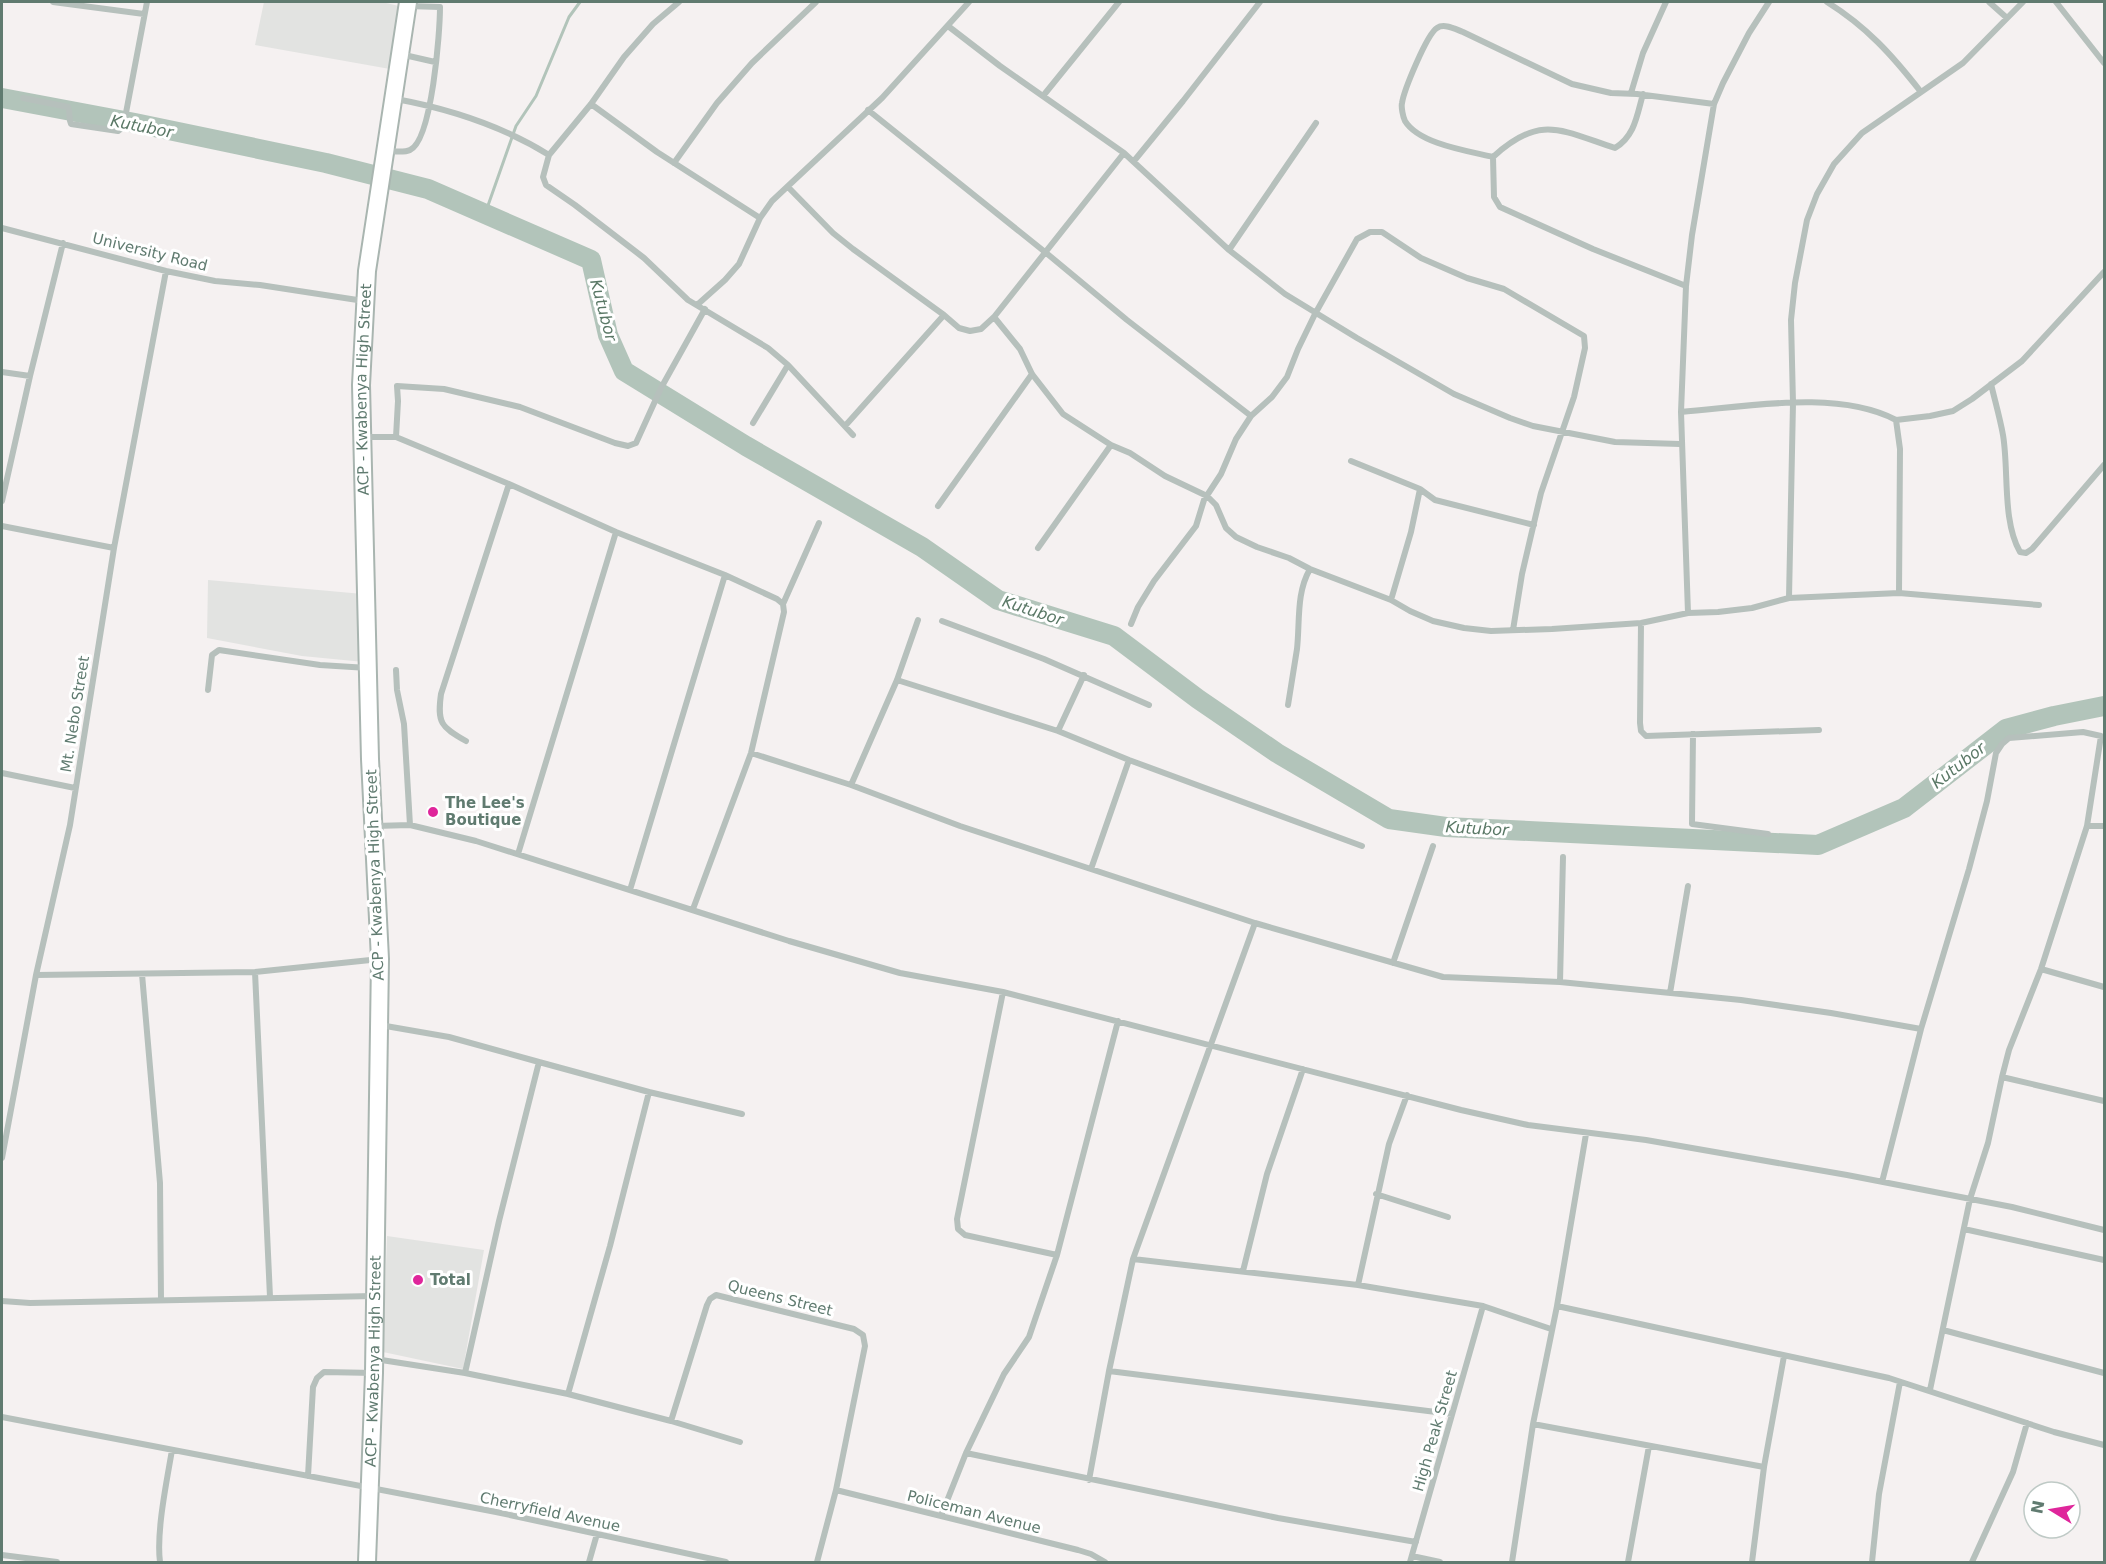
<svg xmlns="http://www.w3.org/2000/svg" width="2106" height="1564" viewBox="0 0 2106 1564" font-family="'DejaVu Sans',sans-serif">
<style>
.built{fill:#e2e3e1}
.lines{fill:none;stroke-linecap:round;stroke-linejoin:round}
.stream{stroke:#b2c4ba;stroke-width:3}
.river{stroke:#b2c4ba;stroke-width:20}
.secondary-casing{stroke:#a9b5b0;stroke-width:20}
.street{stroke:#b6c0bc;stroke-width:6}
.secondary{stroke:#fff;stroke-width:16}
.poi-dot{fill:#df269b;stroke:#fff;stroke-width:2}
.labels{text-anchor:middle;stroke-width:6;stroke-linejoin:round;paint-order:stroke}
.street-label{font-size:15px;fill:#607b70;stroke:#fff}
.poi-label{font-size:15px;font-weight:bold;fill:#607b70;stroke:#fff;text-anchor:start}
.water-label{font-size:16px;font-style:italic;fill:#5a7866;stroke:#fff}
</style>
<rect width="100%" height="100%" fill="#f5f1f1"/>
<path class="built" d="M264,2H382L403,7L390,69L255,45Z
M208,580L363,594L364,662L302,656L207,638Z
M387,1236L484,1250L463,1369L383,1352Z"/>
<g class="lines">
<path class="stream" d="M485,214L516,126L536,96L569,17L580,2"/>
<path class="river" d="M2,98L135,123L326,163L428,189L591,260L608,335L624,371L746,446L922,547L998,600L1114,636L1198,699L1277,753L1389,819L1446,827L1818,845L1904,808L2006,729L2054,716L2104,706"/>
<defs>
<g id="secondary">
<path id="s1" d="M367,1562L374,1373L380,959L370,759L361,385L367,271L408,2"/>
</g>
</defs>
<use href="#secondary" class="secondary-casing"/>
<path class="street" d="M53,2L144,14
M679,2L653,24L624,57L591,104L549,155L543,177L546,185L575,205L644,258L688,300L768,348L788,365L853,435
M1827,2C1867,27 1892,55 1921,92
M1989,2L2007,18
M2056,2L2104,63
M948,26L1000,66L1124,153L1229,250L1285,294L1357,338L1454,394L1510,418L1533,426L1615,442L1680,444
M400,54L435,62
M1631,93L1643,53L1666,2
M1643,94C1637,115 1635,136 1615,148C1560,130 1540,114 1493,157L1494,197L1500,207L1593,249L1686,286
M1043,96L1119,2
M23,98L68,107C71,113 68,118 71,124L118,131L122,128L125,118L147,2
M396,99C450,109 501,125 549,155
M591,104L657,152L760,218
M868,110L1045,252L1127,320L1251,416
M386,151C393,151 404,153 410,150C432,140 440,32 440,7L408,6
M1493,157C1468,151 1419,144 1405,121C1403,117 1401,107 1402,103C1404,90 1427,34 1437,28C1444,23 1455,29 1463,32L1572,84L1611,93L1637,94L1714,104
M1134,161L1183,101L1260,2
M674,163L717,103L752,63L816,2
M788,187L833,233L853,249L944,315L959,328L970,331L981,329L994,317L1124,153
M2,228L166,271L215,281L260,285L364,301
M1229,250L1316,123
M697,305L725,280L739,264L760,218L772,201L882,98L969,2
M994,317L1020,349L1032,374L1063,414L1111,445L1130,453L1165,476L1207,496L1216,505L1226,528L1236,537L1257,547L1289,558L1310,569L1391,600L1410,611L1433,621L1464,628L1491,631L1552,629L1641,623L1688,613L1718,612L1752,608L1789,598L1899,593L2039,605
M2,372L30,376
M1991,384C1995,401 2000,418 2003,435C2009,470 2002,521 2020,552L2026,553L2032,549L2104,465
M1681,412C1746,407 1837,389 1896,420L1900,449L1899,593
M1896,420L1930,416L1953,411L1972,399L2022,361L2104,272
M753,423L788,365
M845,426L944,315
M363,437H396L509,484L616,532L725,575L777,599L783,604
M396,437L398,401L397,386L444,389L520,407L615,443L628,446L636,443L661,388L705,309
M1351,461L1420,489L1435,500L1534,525
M2,501L30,376L63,243
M938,506L1032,374
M2,526L114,548
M1038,548L1111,445
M1789,598L1793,403L1791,320L1795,283L1807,220L1817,194L1834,164L1862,133L1963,63L2023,2
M1391,600L1411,532L1420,489
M1688,613L1681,412L1686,286L1692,235L1714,104L1723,83L1749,33L1769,2
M942,621L1044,659L1149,705
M1641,623L1640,723L1641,731L1646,736L1819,730
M1131,624L1138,607L1154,581L1196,526L1204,500L1221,474L1236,439L1251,416L1272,397L1287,377L1298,349L1315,314L1357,239L1370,232H1382L1421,258L1467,278L1504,289L1584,336L1585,348L1574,397L1541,493L1522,574L1513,630
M396,670L397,690L404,724L410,825
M897,680L1058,731L1129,760L1362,846
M208,690L212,655L219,650L320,665L368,668
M1288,705C1291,687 1294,668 1297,649C1300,622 1296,593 1310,569
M1058,731L1084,675
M1693,734L1692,824L1768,834
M466,741C441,727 437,723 441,694L509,484
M751,753L851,785L960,826L1255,923L1443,977L1560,982L1741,1000L1831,1013L1921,1029
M2,773L75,788
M851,785L897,680L918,620
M375,826L410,825L476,841L789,941L900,973L1003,992L1050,1004L1461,1110L1528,1125L1646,1140L1847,1175L2012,1207L2104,1230
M2087,826H2104
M518,854L616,532
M1091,869L1129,760
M630,890L725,575
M693,909L751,753L784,612L783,604L819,523
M1393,963L1433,846
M2041,969L2104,987
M255,972L270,1297
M142,974L160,1183L161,1300
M36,975L255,972L380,959
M1560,982L1563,857
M1003,992L957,1219L958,1229L965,1235L1057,1255
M1670,993L1688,886
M380,1025L449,1037L539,1062
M2002,1077L2104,1101
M649,1092L742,1114
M2,1158L36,975L70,825L114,548L166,271
M1882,1182L1921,1029L1969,869L1987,801L1996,753L2002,744L2009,738L2083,732L2101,736L2087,826L2041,969L2009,1050L2002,1077L1988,1143L1970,1199L1930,1390
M1376,1194L1448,1217
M1964,1229L2104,1260
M1133,1259L1358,1285L1483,1306L1551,1329
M1243,1271L1267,1174L1303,1069
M1358,1285L1389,1144L1407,1095
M2,1301L30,1303L373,1296
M1557,1306L1889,1378L2054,1432L2104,1445
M1943,1330L2104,1373
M375,1359L465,1373L568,1394L671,1421L707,1305L710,1299L716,1295L854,1329L863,1335L865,1346L836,1490L817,1562
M1109,1371L1452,1414
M465,1373L499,1221L539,1062L649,1092L610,1246L568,1394
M2,1417L496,1512L726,1562
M671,1421L740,1442
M1533,1424L1764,1467
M966,1453L1278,1518L1416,1542
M308,1476L313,1387L317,1378L324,1372L374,1373
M1089,1480L1109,1371L1133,1259L1255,923
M836,1490L1078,1550L1091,1554L1105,1562
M941,1516L966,1453L1004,1374L1029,1337L1057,1255L1118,1021
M2,1555L57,1562
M1412,1556L1440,1562
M160,1562C156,1532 167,1480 172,1450
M589,1562L597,1534
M1410,1562L1483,1306
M1512,1562L1533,1424L1557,1306L1586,1134
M1628,1562L1649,1446
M1752,1562L1764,1467L1784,1356
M1872,1562L1879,1494L1900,1382
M1972,1562L2013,1472L2027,1423"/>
<use href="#secondary" class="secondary"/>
</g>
<g class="poi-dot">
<circle cx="433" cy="812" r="6"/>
<circle cx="418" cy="1280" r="6"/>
</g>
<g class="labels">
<g class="street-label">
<text transform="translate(150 252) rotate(14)" y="5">University Road</text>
<text dy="5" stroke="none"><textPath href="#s1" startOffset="1173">ACP - Kwabenya High Street</textPath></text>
<text transform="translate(75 714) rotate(-81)" y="5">Mt. Nebo Street</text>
<text transform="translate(375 875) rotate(-92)" y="5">ACP - Kwabenya High Street</text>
<text transform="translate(780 1298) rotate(14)" y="5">Queens Street</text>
<text dy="5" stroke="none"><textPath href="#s1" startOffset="201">ACP - Kwabenya High Street</textPath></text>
<text transform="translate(1435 1431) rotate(-74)" y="5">High Peak Street</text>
<text transform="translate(550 1512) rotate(12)" y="5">Cherryfield Avenue</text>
<text transform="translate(974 1512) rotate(14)" y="5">Policeman Avenue</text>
</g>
<g class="poi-label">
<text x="445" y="808">The Lee's<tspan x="445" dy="17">Boutique</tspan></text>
<text x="430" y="1285">Total</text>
</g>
<g class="water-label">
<text transform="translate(142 126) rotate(11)" y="6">Kutubor</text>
<text transform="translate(604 310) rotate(75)" y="6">Kutubor</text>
<text transform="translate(1033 610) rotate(18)" y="6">Kutubor</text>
<text transform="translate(1958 765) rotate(-38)" y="6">Kutubor</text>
<text transform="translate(1477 828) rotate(3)" y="6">Kutubor</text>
</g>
</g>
<rect width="2106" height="1564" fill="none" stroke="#607b70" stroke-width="6"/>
<g transform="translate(2052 1510) rotate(281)"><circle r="28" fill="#ffffff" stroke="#bfcac6" stroke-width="1.5"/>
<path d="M0-4.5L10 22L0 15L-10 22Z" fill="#df269b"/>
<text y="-9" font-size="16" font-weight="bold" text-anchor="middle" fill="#607b70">N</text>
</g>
</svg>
